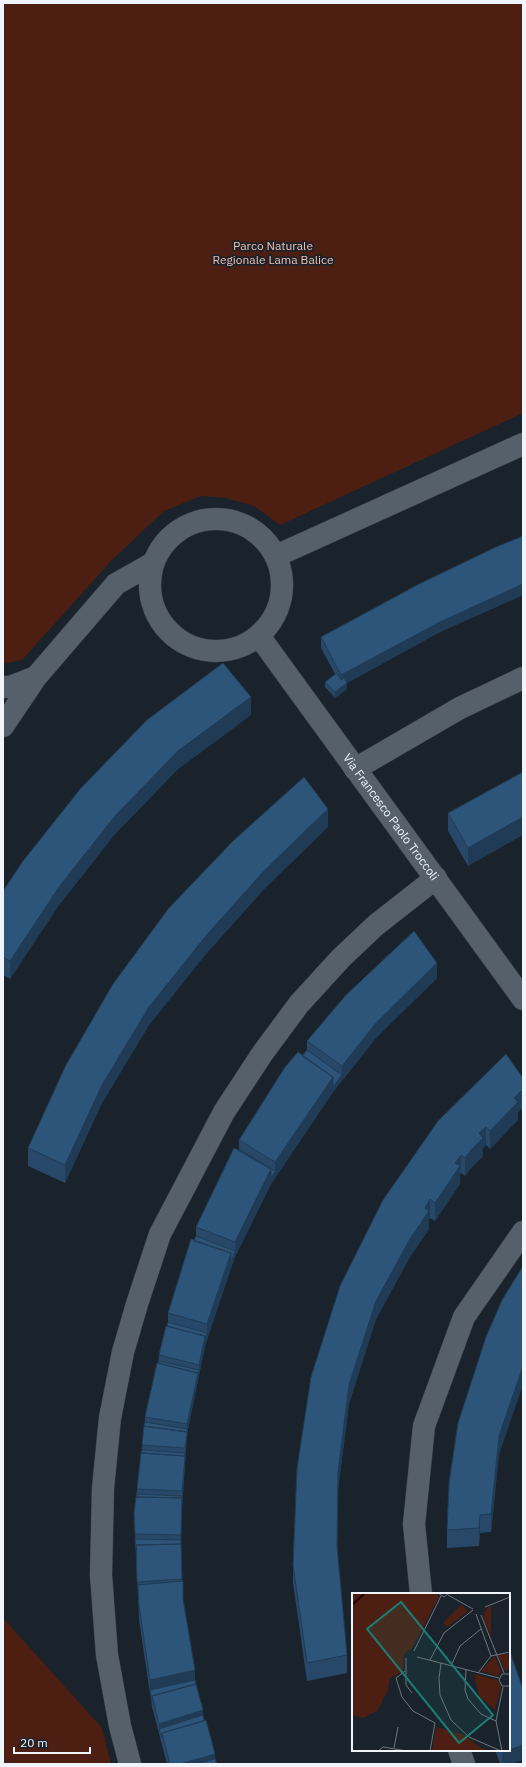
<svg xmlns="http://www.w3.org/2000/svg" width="526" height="1767" viewBox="0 0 526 1767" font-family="'IBM Plex Sans',sans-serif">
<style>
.green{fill:#4c1f12}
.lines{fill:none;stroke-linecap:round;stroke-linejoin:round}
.street-casing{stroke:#383f46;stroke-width:23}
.street{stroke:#56606b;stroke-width:22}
.wall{fill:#274868}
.shaded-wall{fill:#203b55}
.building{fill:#2d5479;stroke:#203b55}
.labels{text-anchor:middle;stroke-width:3.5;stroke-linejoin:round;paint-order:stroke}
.park-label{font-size:12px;fill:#f4c0b0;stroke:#1a222b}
.street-label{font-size:12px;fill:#eff5fb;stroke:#1a222b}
.inset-river{fill:none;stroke:#290000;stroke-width:2}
.inset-road{fill:none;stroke:#6f767e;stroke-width:1}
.view{fill:#1a7c75;fill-opacity:0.15;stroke:#1a7c75;stroke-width:2}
.inset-edge{fill:none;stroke:#eff5fb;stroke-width:2}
</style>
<rect width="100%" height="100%" fill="#1a222b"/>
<path class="green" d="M3,3H523V413L280,525L254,506L226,498L201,496L164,511L112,560L22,660L3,664Z
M3,1618L102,1728L111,1764H3Z"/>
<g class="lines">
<defs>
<g id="street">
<circle cx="216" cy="585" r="66"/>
<path d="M276,556L523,444"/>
<path id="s1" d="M259,636L523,999"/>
<path d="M3,687H10L36,677"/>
<path d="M3,726L36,677L116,584L153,563"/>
<path d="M355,769L460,708L523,678"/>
<path d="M421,1594L414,1524L424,1426L464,1317L523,1232"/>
<path d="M459,1750L464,1764"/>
<path d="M130,1764L120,1726L107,1655L101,1575L103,1488L110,1418L123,1352L137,1304L160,1234L224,1112L262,1054L299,1004L341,958L376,925L436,878"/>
</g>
</defs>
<use href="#street" class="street-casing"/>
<use href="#street" class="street"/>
</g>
<path class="wall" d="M523,536V595L440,632L347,683V689L335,698L325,687V682L335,674L321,648V637Z
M251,715L178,769L115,834L59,905L10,979L3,975V891Z
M523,772L468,866L448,831V813Z
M328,827L264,889L205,955L149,1025L102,1103L65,1183L28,1166V1148L66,1065Z
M437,978L376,1038L333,1092L271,1184L235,1257L231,1268L205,1346L187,1434L182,1508L181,1542L183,1599L195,1680L203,1715L217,1764H167L152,1707L139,1620L134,1513L142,1450V1445L145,1422V1417L158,1363L159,1355L168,1322V1313L196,1236V1227L239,1149V1140L307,1050V1041Z
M523,1078V1111L521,1109L518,1112V1120L490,1149L486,1145L483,1148V1156L471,1168L465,1176L461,1173L460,1174V1184L435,1221L430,1218L429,1219V1229L410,1257L376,1319L349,1404L338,1490L337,1550L347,1655V1673L307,1681L293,1583V1565L340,1286Z
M523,1266V1384L499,1454L491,1532L480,1533L479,1546L447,1548V1530Z
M495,1750H509L511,1764H500Z"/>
<path class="shaded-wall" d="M523,584V595L440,632L341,686V675L440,622Z
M347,683V689L335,698V692Z
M251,697V715L178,769L115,834L59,905L10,979V961L59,887L115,816L178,751Z
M328,809V827L264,889L205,955L149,1025L102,1103L65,1183V1165L102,1085L149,1007L205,937L264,871Z
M523,817V835L468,866V848Z
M437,963V978L376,1038L333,1092L271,1184L235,1257L231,1268L205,1346L187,1434L182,1508L181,1546L182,1498V1496L185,1456V1453L187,1424L198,1373L199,1370V1365L205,1336L207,1333V1324L231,1253L235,1251V1242L271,1169L275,1171V1162L333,1077L342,1075V1066L376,1023Z
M521,1091V1109L518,1112V1120L490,1149V1131L514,1098Z
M486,1127V1145L483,1148V1156L471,1168L465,1176V1158L479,1133Z
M461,1155L460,1184L435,1221V1203L455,1163Z
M430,1199V1218L429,1219V1229L410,1257L376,1319L349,1404L338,1490L337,1564L338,1472L349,1385L376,1301L425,1208Z
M523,1366V1384L499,1454L491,1532V1514L499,1436Z
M480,1515V1533L479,1546V1528Z
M195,1670V1685L150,1690V1680Z
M203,1710V1721L159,1729V1724Z
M523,1745V1760L511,1764H502V1753Z
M215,1754V1764H180Z"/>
<path class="building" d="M523,536V584L440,622L341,675L321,637L419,584L496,547Z
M223,663L251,697L178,751L115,816L59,887L10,961L3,957V891L23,861L81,788L147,720Z
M337,673L341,680L344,678L347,683L335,692L325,682Z
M523,772V817L468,848L448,813Z
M304,777L328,809L264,871L205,937L149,1007L102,1085L65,1165L28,1148L66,1065L113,984L169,908L233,841Z
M414,931L437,963L376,1023L342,1066L307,1041L346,995Z
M307,1050L342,1075L333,1087V1077L302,1056Z
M298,1052L333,1077L275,1162L239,1140L285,1067Z
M506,1054L523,1078V1093L521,1091L514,1098L518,1102L490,1131L486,1127L479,1133L483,1138L471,1150L465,1158L461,1155L455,1163L460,1166L435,1203L430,1199L425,1208L429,1211L410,1239L376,1301L349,1385L338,1472L337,1546L347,1655L307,1663L293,1565L297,1468L311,1377L340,1286L383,1200L438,1121Z
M234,1148L271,1169L235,1242L196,1227Z
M239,1149L275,1171L271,1178V1169L238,1150Z
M196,1236L235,1251L231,1263V1253L194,1241Z
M191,1239L231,1253L207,1324L168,1313Z
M523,1266V1366L499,1436L491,1514L480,1515L479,1528L447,1530L449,1483L458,1423L486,1337L502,1300Z
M168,1322L207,1333L205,1340V1336L167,1326Z
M166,1326L205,1336L199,1365L159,1355Z
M159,1361L199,1370L198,1378V1373L158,1363Z
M157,1363L198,1373L187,1424L145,1417Z
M145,1422L187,1429V1437V1432L144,1426Z
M144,1426L187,1432L185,1448L142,1445Z
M142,1450L185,1453V1461V1456L141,1453Z
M141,1453L185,1456L182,1491L137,1489Z
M137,1494L182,1496V1503V1498L137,1497Z
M136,1497L182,1498L181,1535L135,1534L134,1513Z
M135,1539L181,1540V1544L136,1545V1550Z
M181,1544L182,1579L137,1582L136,1545Z
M183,1581V1599L195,1670L150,1680L139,1605L138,1585Z
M509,1652H510L523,1689V1745L509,1750Z
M195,1680L196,1684L152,1696V1701L150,1690Z
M196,1684L203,1710L159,1724L152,1696Z
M203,1715L204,1721L162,1733V1738L159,1729Z
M206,1720L215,1754L180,1764H170L162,1733Z
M501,1750H508L502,1753Z
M215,1759L217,1764H198Z"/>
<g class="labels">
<g class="park-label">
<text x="273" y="250">Parco Naturale<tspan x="273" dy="14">Regionale Lama Balice</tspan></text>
</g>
<g class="street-label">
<text dy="4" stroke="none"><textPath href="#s1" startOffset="224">Via Francesco Paolo Troccoli</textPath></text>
</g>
</g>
<g transform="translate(352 1593)">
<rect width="158" height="158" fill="#1a222b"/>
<path d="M0,0H84L87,4L60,55L52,61L51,78L38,85L36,97L25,118L11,125L0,122ZM109,12L116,18L95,34L91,30ZM139,13V44L131,23L135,15ZM158,61V76L153,78L146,62ZM143,63L149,79L146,83L129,78ZM122,81L145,87L149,94L143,117L127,103ZM84,134L112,142L129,155L139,158H80Z" fill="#4c1f12"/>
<path class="inset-river" d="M0,12L13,0"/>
<path class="inset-road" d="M86,0L92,4L97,0M96,2L121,16M133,14L158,4M124,21L139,63M129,22L152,80M62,58L89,3M65,64L147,85M54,65V92L60,100M78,67L92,40L121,17M89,70L87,85L88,102L99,127L117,144L149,158M99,73L108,53L129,36M114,77L113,97L116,106L129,121L144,128M53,78L44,85L50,104L61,118L83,130L78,158M126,80L139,63L158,59M158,81H150L147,87L150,93H158M42,155L46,134M26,158L31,154L55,158M150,158L144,128L151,94"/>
<path class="view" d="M49,9L141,122L107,150L15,36Z"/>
<rect width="158" height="158" class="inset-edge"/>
</g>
<rect width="526" height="1767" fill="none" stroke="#eff5fb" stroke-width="8"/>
<path d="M14 1747v6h76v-6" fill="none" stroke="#eff5fb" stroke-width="2"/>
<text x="20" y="1747" font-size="12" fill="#eff5fb" stroke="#1a222b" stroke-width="3" paint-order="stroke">20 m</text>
</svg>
